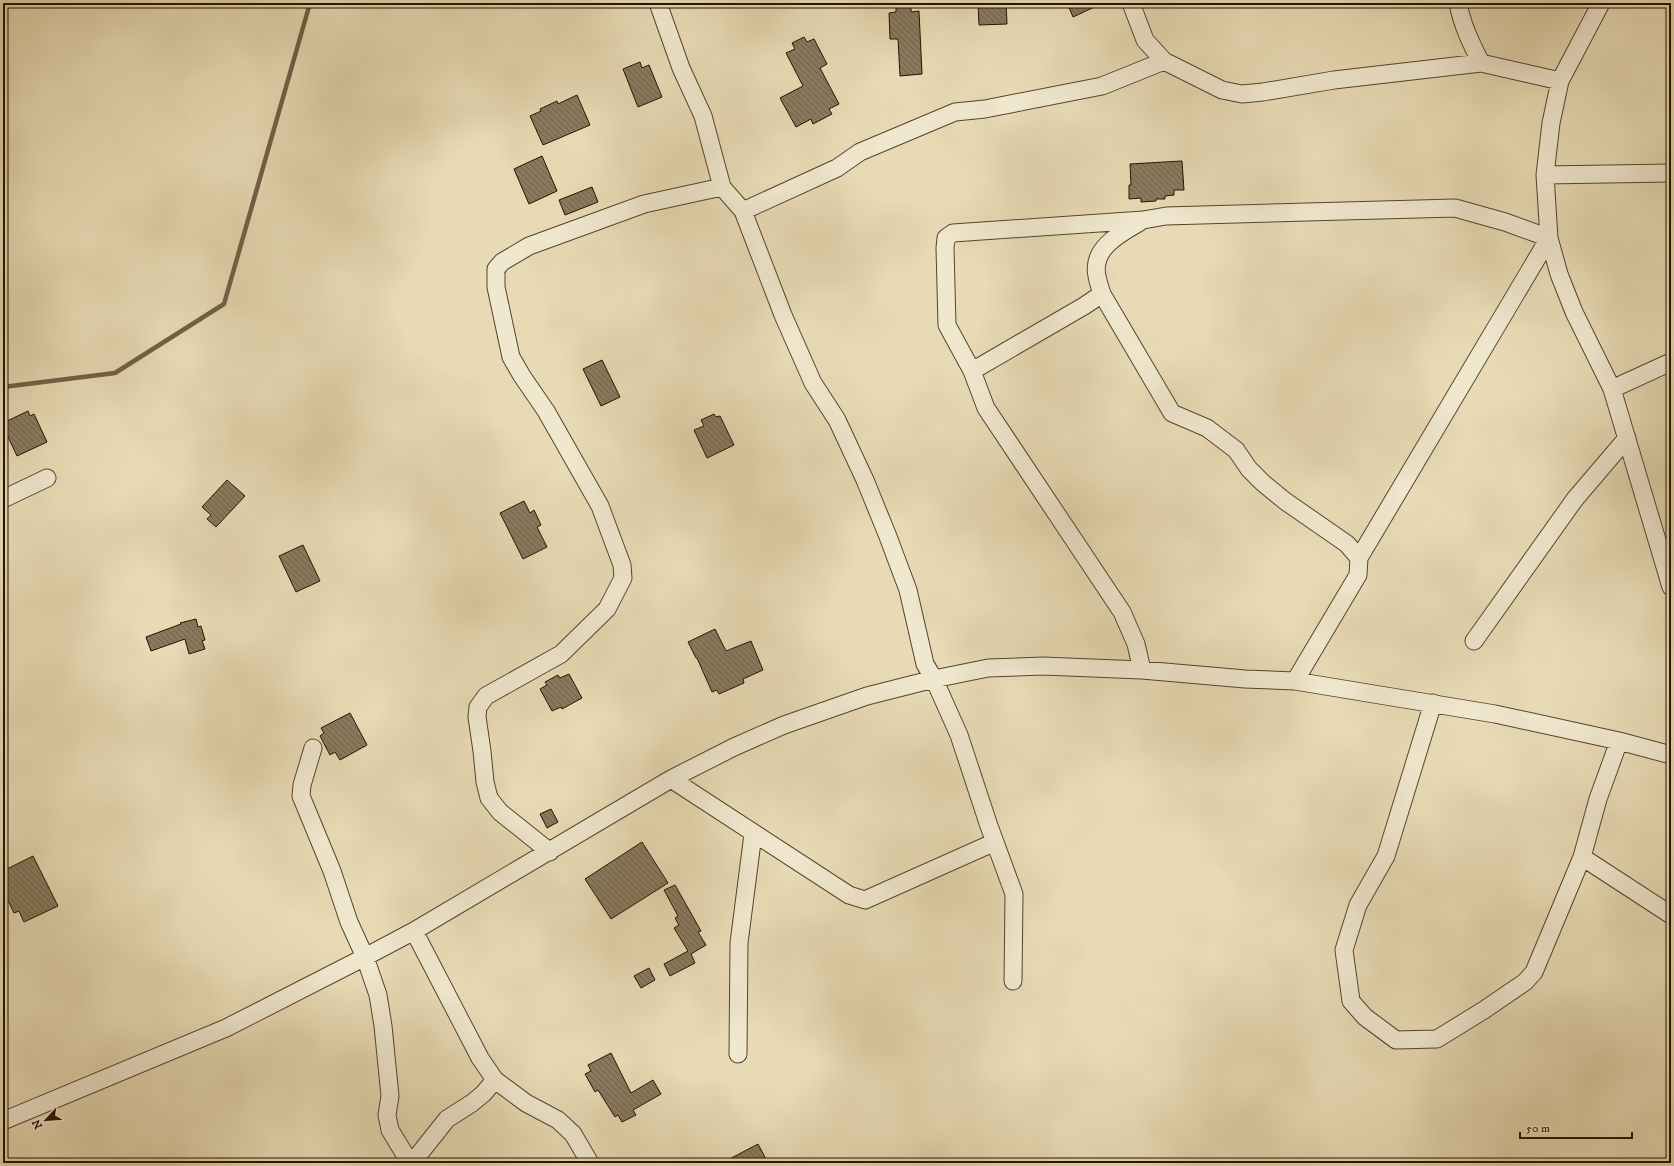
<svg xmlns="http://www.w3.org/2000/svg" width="1674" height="1166" viewBox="0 0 1674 1166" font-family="'IM FELL DW Pica',serif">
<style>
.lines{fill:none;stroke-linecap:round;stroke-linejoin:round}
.stream{stroke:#716147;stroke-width:4.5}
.building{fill:url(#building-back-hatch);stroke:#241200}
.minor-casing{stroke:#55442d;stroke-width:19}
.minor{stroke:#efe7ce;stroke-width:17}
</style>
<defs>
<pattern id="building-back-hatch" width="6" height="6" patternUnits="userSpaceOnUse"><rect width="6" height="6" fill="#897a5e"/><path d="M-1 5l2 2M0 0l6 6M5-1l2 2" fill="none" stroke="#70634b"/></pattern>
</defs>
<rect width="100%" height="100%" fill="#e7dab4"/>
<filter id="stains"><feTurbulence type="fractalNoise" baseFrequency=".005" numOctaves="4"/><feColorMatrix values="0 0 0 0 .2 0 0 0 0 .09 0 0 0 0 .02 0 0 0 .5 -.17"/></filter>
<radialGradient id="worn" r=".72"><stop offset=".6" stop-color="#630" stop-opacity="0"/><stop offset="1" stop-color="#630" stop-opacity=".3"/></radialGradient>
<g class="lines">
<path class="stream" d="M3,387L115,373L224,304L310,3"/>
</g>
<path class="building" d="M978,3H1006L1007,24L979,25Z
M1067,3H1103L1073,17Z
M896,5H911V12L919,11L922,74L900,76L898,39H890L889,13L896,12Z
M804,37L807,42L814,39L827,64L820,68L839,104L829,109L832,114L813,124L811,119L796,127L780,98L803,86L786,53L795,49L792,43Z
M640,62L642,68L649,65L662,97L638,107L623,69Z
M577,95L590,125L543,145L530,116L541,111L540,109L557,101L558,104Z
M542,156L557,191L529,204L514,169Z
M1182,161L1184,190H1174V195L1165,196V199H1156V201L1141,202V198L1129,199V185H1131L1130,164Z
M592,187L598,202L565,215L559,200Z
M602,360L620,397L601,406L583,369Z
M28,411L30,416L34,414L47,442L17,456L3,426V423Z
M714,414L716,417L720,416L734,445L707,458L694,430L704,426L701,420Z
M227,480L245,496L216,527L207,519L211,515L202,507Z
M524,501L530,513L534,510L541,525L537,527L547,547L523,559L500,513Z
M303,545L320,581L296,592L279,556Z
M196,619L198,627L201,626L205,640L202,641L205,649L189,654L185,639L151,651L146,637L181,624L180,623Z
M715,629L726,651L751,641L763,670L743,679L744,683L719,694L717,690L712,692L697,658H696L688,642Z
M569,674L582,698L562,709L561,707L552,711L540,689L547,685L545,682L558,675L560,678Z
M350,713L367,745L340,760L335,752L330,755L320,736L324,733L321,728Z
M551,809L558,822L547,828L540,814Z
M642,842L668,883L611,919L585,879Z
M33,856L58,906L24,922L19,911L14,913L3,890V871Z
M675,885L701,931L698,932L706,945L691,954L695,963L670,976L664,964L688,951L674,928L679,925L675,918L678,916L664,890Z
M649,968L655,980L641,988L634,976Z
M611,1053L631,1093L653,1080L661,1094L633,1110L636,1115L622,1122L618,1115L615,1117L598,1090L595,1092L585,1074L591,1071L588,1065Z
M758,1144L768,1163H722Z"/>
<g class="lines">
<defs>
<path id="minor" d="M658,3L681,68L703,116L722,187L743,211L783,315L813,383L837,420L865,480L887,534L908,590L925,664L934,679L959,735L989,826L1014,894L1013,981
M1131,3L1145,40L1164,61L1222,90L1242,94L1263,92L1334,80L1481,63L1560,81
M1458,3C1462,25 1471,43 1481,63
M1601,3L1560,81L1551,123L1545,175L1549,238L1559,274L1574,312L1612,389L1671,587
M1545,175L1671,173
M743,211L837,168L860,152L955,112L985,109L1102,86L1164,61
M1102,294C1100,288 1098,282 1097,276C1091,248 1121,233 1140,222
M972,371L1084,306L1102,294L1172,413L1207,428L1236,450L1249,469L1263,483L1285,501L1347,544L1359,558
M1612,389L1671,362
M3,499L47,478
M1474,641L1575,499L1627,438
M1142,670L1136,644L1122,612L986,408L972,371L947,325L945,248L946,238L953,233L1143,220L1166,216L1455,208L1505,222L1549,238L1359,558L1358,575L1295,681
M1433,703L1386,856L1358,905L1344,950L1351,1001L1365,1017L1396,1040L1437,1039L1484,1010L1525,982L1534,972L1582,857L1598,799L1619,741
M313,748L302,785L301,796L332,871L349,922L365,957L378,995L383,1026L390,1096L387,1115L390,1130L410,1163
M671,779L849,895L865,900L995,842
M550,852L500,812L489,798L485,782L482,751L477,717L478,707L486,696L561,654L607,609L623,578L622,565L600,506L546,411L522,376L511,357L496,287V269L502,262L529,246L644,204L722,187
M1582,857L1671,915
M414,931L480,1058L495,1080L526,1103L558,1120L573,1134L590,1163
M738,1054L739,943L753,834
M3,1121L226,1028L365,957L414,931L671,779L734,747L784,725L867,696L934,679L988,668L1043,666L1142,670L1245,679L1295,681L1495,714L1619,741L1671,755
M412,1163L447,1119L472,1103L483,1094L495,1080"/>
</defs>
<use href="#minor" class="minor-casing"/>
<use href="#minor" class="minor"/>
</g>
<rect width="1674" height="1166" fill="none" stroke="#e7dab4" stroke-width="16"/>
<rect x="4" y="4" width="1666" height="1158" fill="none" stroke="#241200" stroke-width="2"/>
<rect x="8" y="8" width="1658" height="1150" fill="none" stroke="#241200"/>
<g transform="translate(46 1120) rotate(244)" stroke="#efe7ce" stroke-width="3" paint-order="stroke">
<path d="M0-3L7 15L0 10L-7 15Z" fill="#241200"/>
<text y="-6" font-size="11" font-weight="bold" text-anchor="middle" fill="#241200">N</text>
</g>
<path d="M1520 1132v6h112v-6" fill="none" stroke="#241200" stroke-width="2"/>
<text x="1526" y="1132" font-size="12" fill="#241200" stroke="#efe7ce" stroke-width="3" paint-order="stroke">50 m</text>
<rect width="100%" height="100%" filter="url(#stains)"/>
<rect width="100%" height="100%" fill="url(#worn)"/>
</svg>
